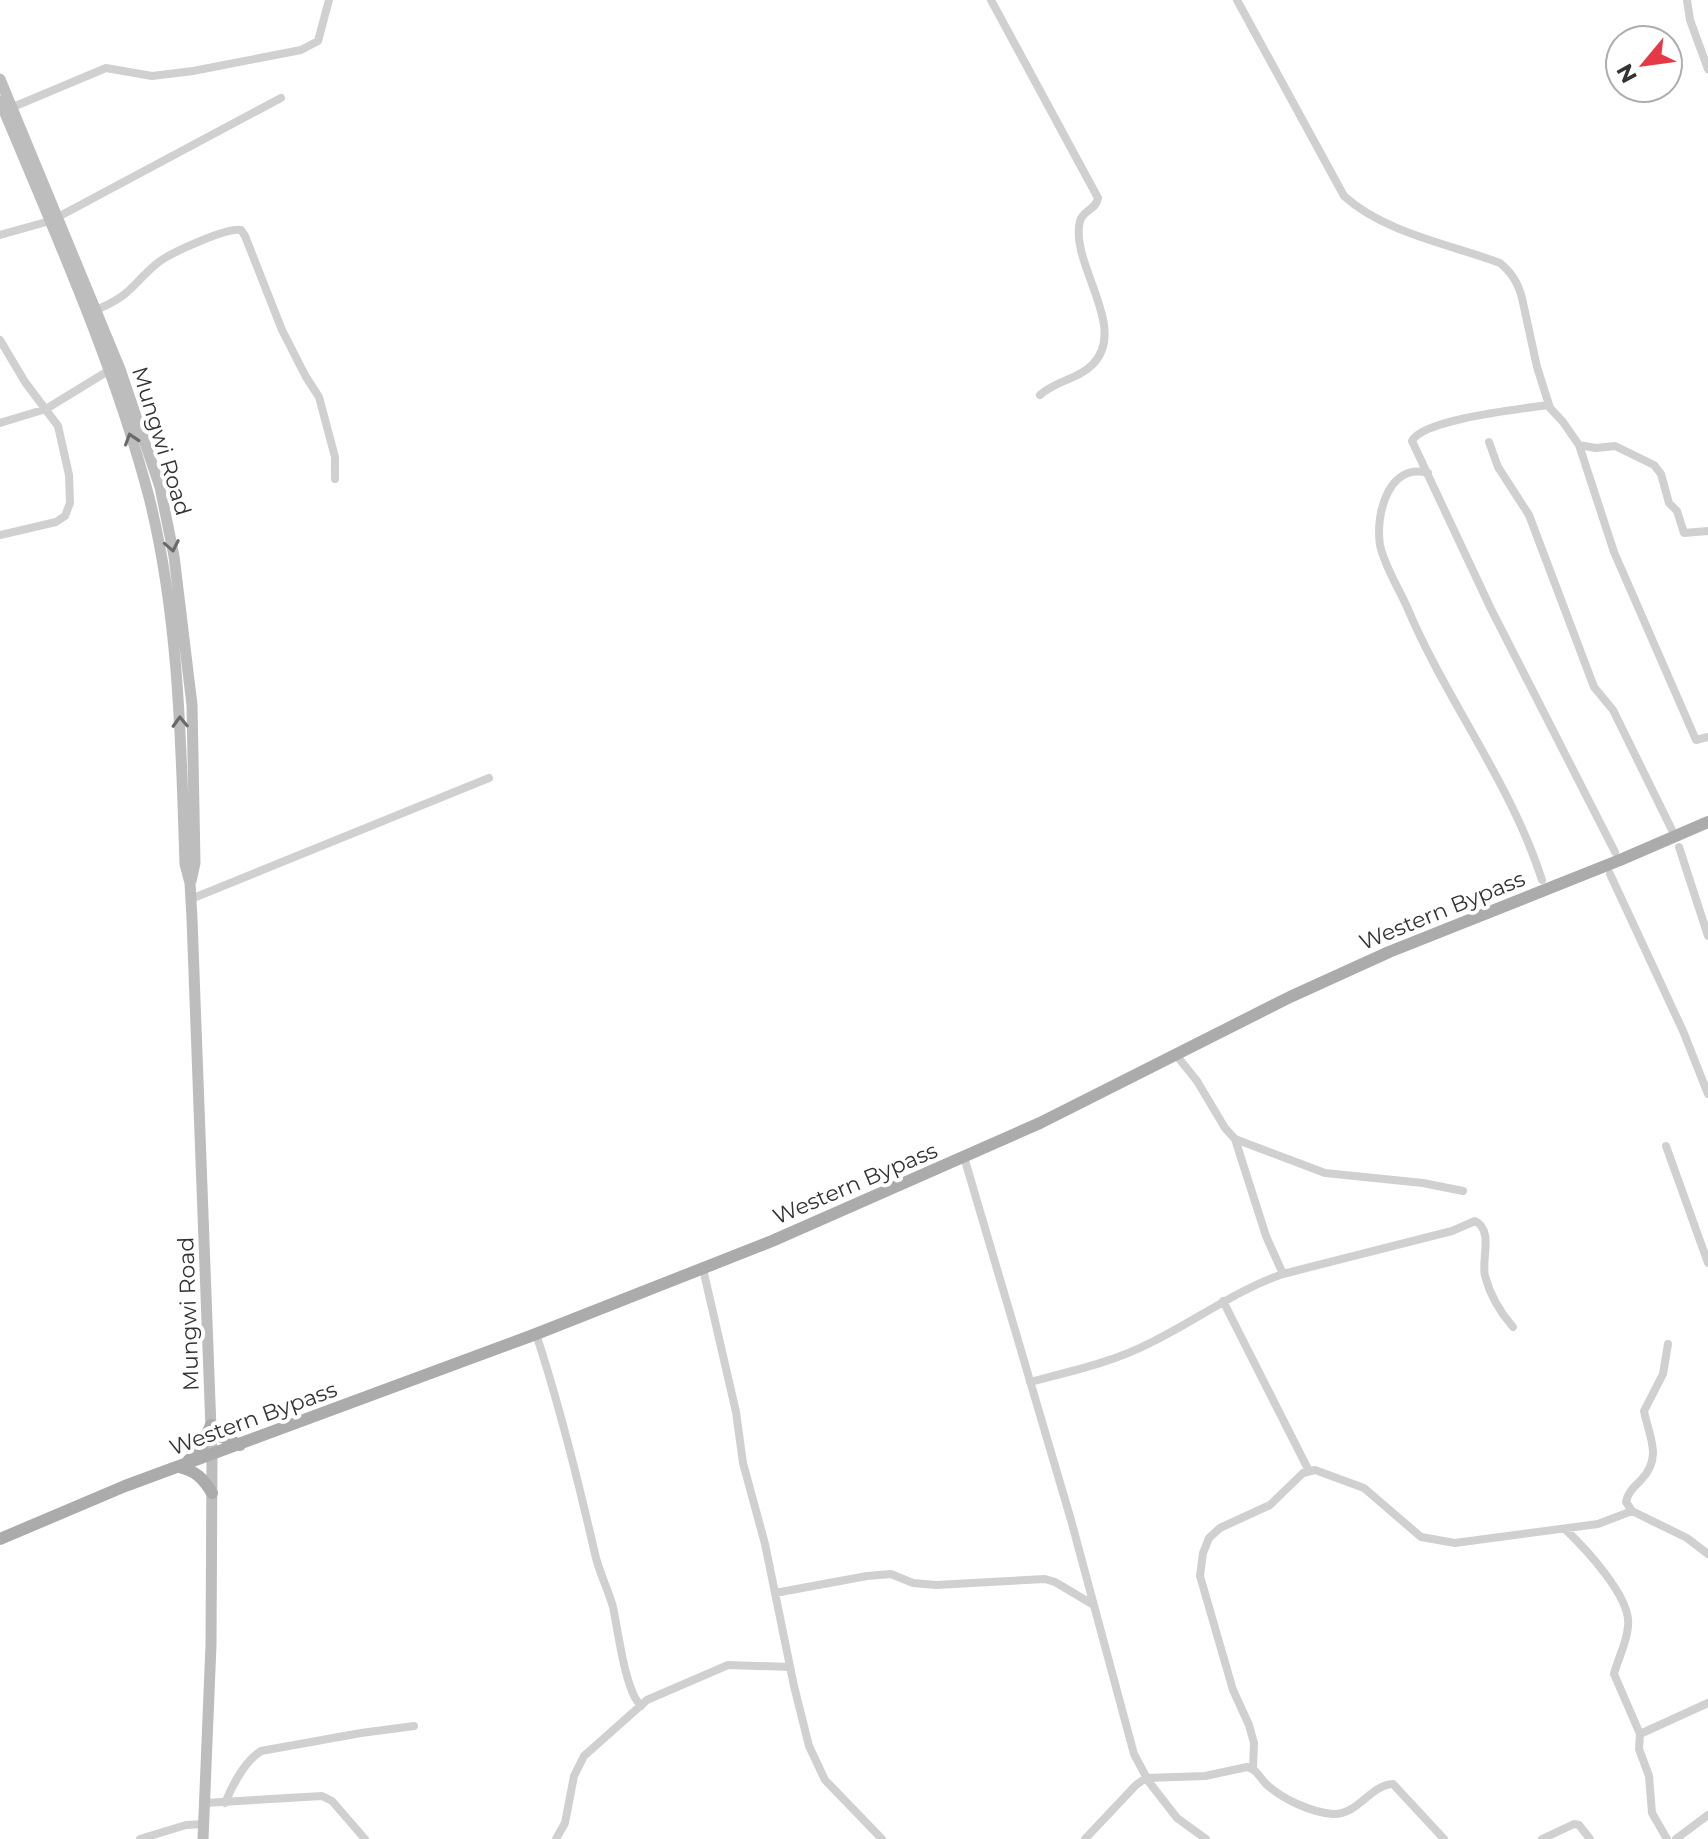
<svg xmlns="http://www.w3.org/2000/svg" width="1708" height="1839" viewBox="0 0 1708 1839" font-family="Montserrat,sans-serif">
<style>
.lines{fill:none;stroke-linecap:round;stroke-linejoin:round}
.street{stroke:#d0d0d0;stroke-width:8}
.secondary{stroke:#bdbdbd;stroke-width:11}
.primary{stroke:#ababab;stroke-width:12}
.oneway{stroke:#6a6a6a}
.labels{text-anchor:middle;stroke-width:8;stroke-linejoin:round;paint-order:stroke}
.street-label{font-size:22px;fill:#333;stroke:#fff}
</style>
<rect width="100%" height="100%" fill="#fff"/>
<g class="lines">
<path class="street" d="M991,0L1098,198C1096,210 1083,210 1080,221C1069,263 1129,327 1093,364C1079,379 1055,381 1040,395
M1237,0L1344,196C1385,233 1449,244 1500,263C1512,273 1518,283 1522,298L1537,367L1550,408L1563,422L1579,445L1596,448L1615,446L1654,465L1661,474L1669,503L1677,511L1684,533L1708,531
M1687,0L1690,20L1708,69
M13,107L106,68L152,76L193,71L301,50L318,41L329,0
M58,217L281,98
M0,235L50,221
M96,310C130,296 130,287 155,265C167,254 227,227 241,230L245,236L282,330L306,377L319,397L335,457V479
M0,340L25,382L58,426L69,475L70,503L65,516L56,522L0,535
M1548,405C1522,409 1423,419 1412,441L1491,609L1615,852
M0,423L46,409L108,371
M1489,442L1498,467L1529,515L1594,687L1613,710L1672,830
M1579,445L1614,552L1696,740L1708,737
M1428,473C1389,462 1375,514 1380,545C1384,565 1398,587 1407,607C1446,700 1511,783 1542,880
M1679,847L1708,936
M1610,874L1683,1031L1708,1094
M191,899L489,778
M1177,1056L1197,1081L1225,1128L1235,1139L1325,1173L1423,1183L1463,1191
M1235,1139L1266,1236L1283,1274
M1666,1146L1708,1263
M964,1157L1071,1520L1134,1754L1149,1782L1177,1818L1206,1839
M703,1269L736,1412L743,1463L765,1544L794,1686L809,1746L825,1780L882,1839
M1223,1301L1309,1471
M536,1334C560,1406 578,1480 595,1554C599,1572 608,1589 613,1607C618,1630 625,1691 641,1706
M1668,1344L1663,1374L1644,1411C1649,1437 1663,1457 1641,1480C1634,1487 1628,1492 1626,1502L1632,1511L1687,1538L1708,1554
M1030,1382C1072,1371 1114,1362 1152,1342C1197,1320 1236,1290 1283,1274L1452,1231L1475,1221C1494,1231 1481,1258 1485,1276C1490,1295 1500,1312 1513,1327
M1565,1529C1585,1548 1632,1598 1628,1626C1627,1643 1618,1658 1614,1674L1640,1734L1639,1749L1649,1776L1652,1813L1667,1839
M775,1593L867,1576L891,1574L913,1583L936,1585L1045,1579L1055,1582L1092,1604
M1640,1734L1708,1703
M1253,1769L1254,1743L1249,1725L1233,1690L1200,1576L1203,1553L1209,1538L1220,1528L1270,1505L1303,1473L1315,1470L1364,1488L1421,1537L1455,1543L1598,1524L1632,1511
M205,1803L322,1796L332,1801L365,1839
M225,1803C232,1786 245,1761 261,1751L361,1733L414,1726
M140,1839L186,1825L204,1824
M556,1839L565,1823L574,1776L584,1756L647,1700L728,1665L790,1667
M1085,1839L1136,1785L1146,1778L1205,1776L1247,1767C1256,1769 1259,1776 1265,1783C1282,1799 1310,1812 1333,1814C1358,1815 1370,1785 1393,1784L1444,1839
M1542,1839L1574,1824L1579,1825L1590,1839
M1676,1839L1708,1815"/>
<path class="secondary" d="M0,79L120,369L160,487L174,556L192,705L195,863L191,881
M0,101C54,231 113,361 149,497C179,617 181,742 185,864L190,883L192,919L212,1456L211,1645L203,1839"/>
<path class="primary" d="M211,1425L218,1435L240,1445
M188,1461L200,1450L211,1425
M179,1467C196,1471 203,1478 212,1493
M0,1539L125,1486L536,1334L772,1241L1040,1123L1290,997L1389,952L1620,860L1708,822"/>
</g>
<defs><path id="oneway-chevron" d="M-2-3.5L2.5 0L-2 3.5" fill="none" stroke-width="1.6" stroke-linecap="round" stroke-linejoin="round" transform="scale(2)"/></defs>
<g class="oneway">
<use href="#oneway-chevron" transform="translate(131 439) rotate(-108)"/>
<use href="#oneway-chevron" transform="translate(172 546) rotate(79)"/>
<use href="#oneway-chevron" transform="translate(180 722) rotate(-92)"/>
</g>
<g class="labels">
<g class="street-label">
<text transform="translate(162 441) rotate(73)" y="8">Mungwi Road</text>
<text transform="translate(1442 910) rotate(-22)" y="8">Western Bypass</text>
<text transform="translate(855 1183) rotate(-23)" y="8">Western Bypass</text>
<text transform="translate(188 1314) rotate(-92)" y="8">Mungwi Road</text>
<text transform="translate(253 1418) rotate(-20)" y="8">Western Bypass</text>
</g>
</g>
<g transform="translate(1644 64) rotate(241)"><circle r="38" fill="#ffffff" stroke="#adadad" stroke-width="2"/>
<path d="M0-6L14 30L0 20L-14 30Z" fill="#e63946"/>
<text y="-12" font-size="22" font-weight="bold" text-anchor="middle" fill="#333333">N</text>
</g>
</svg>
